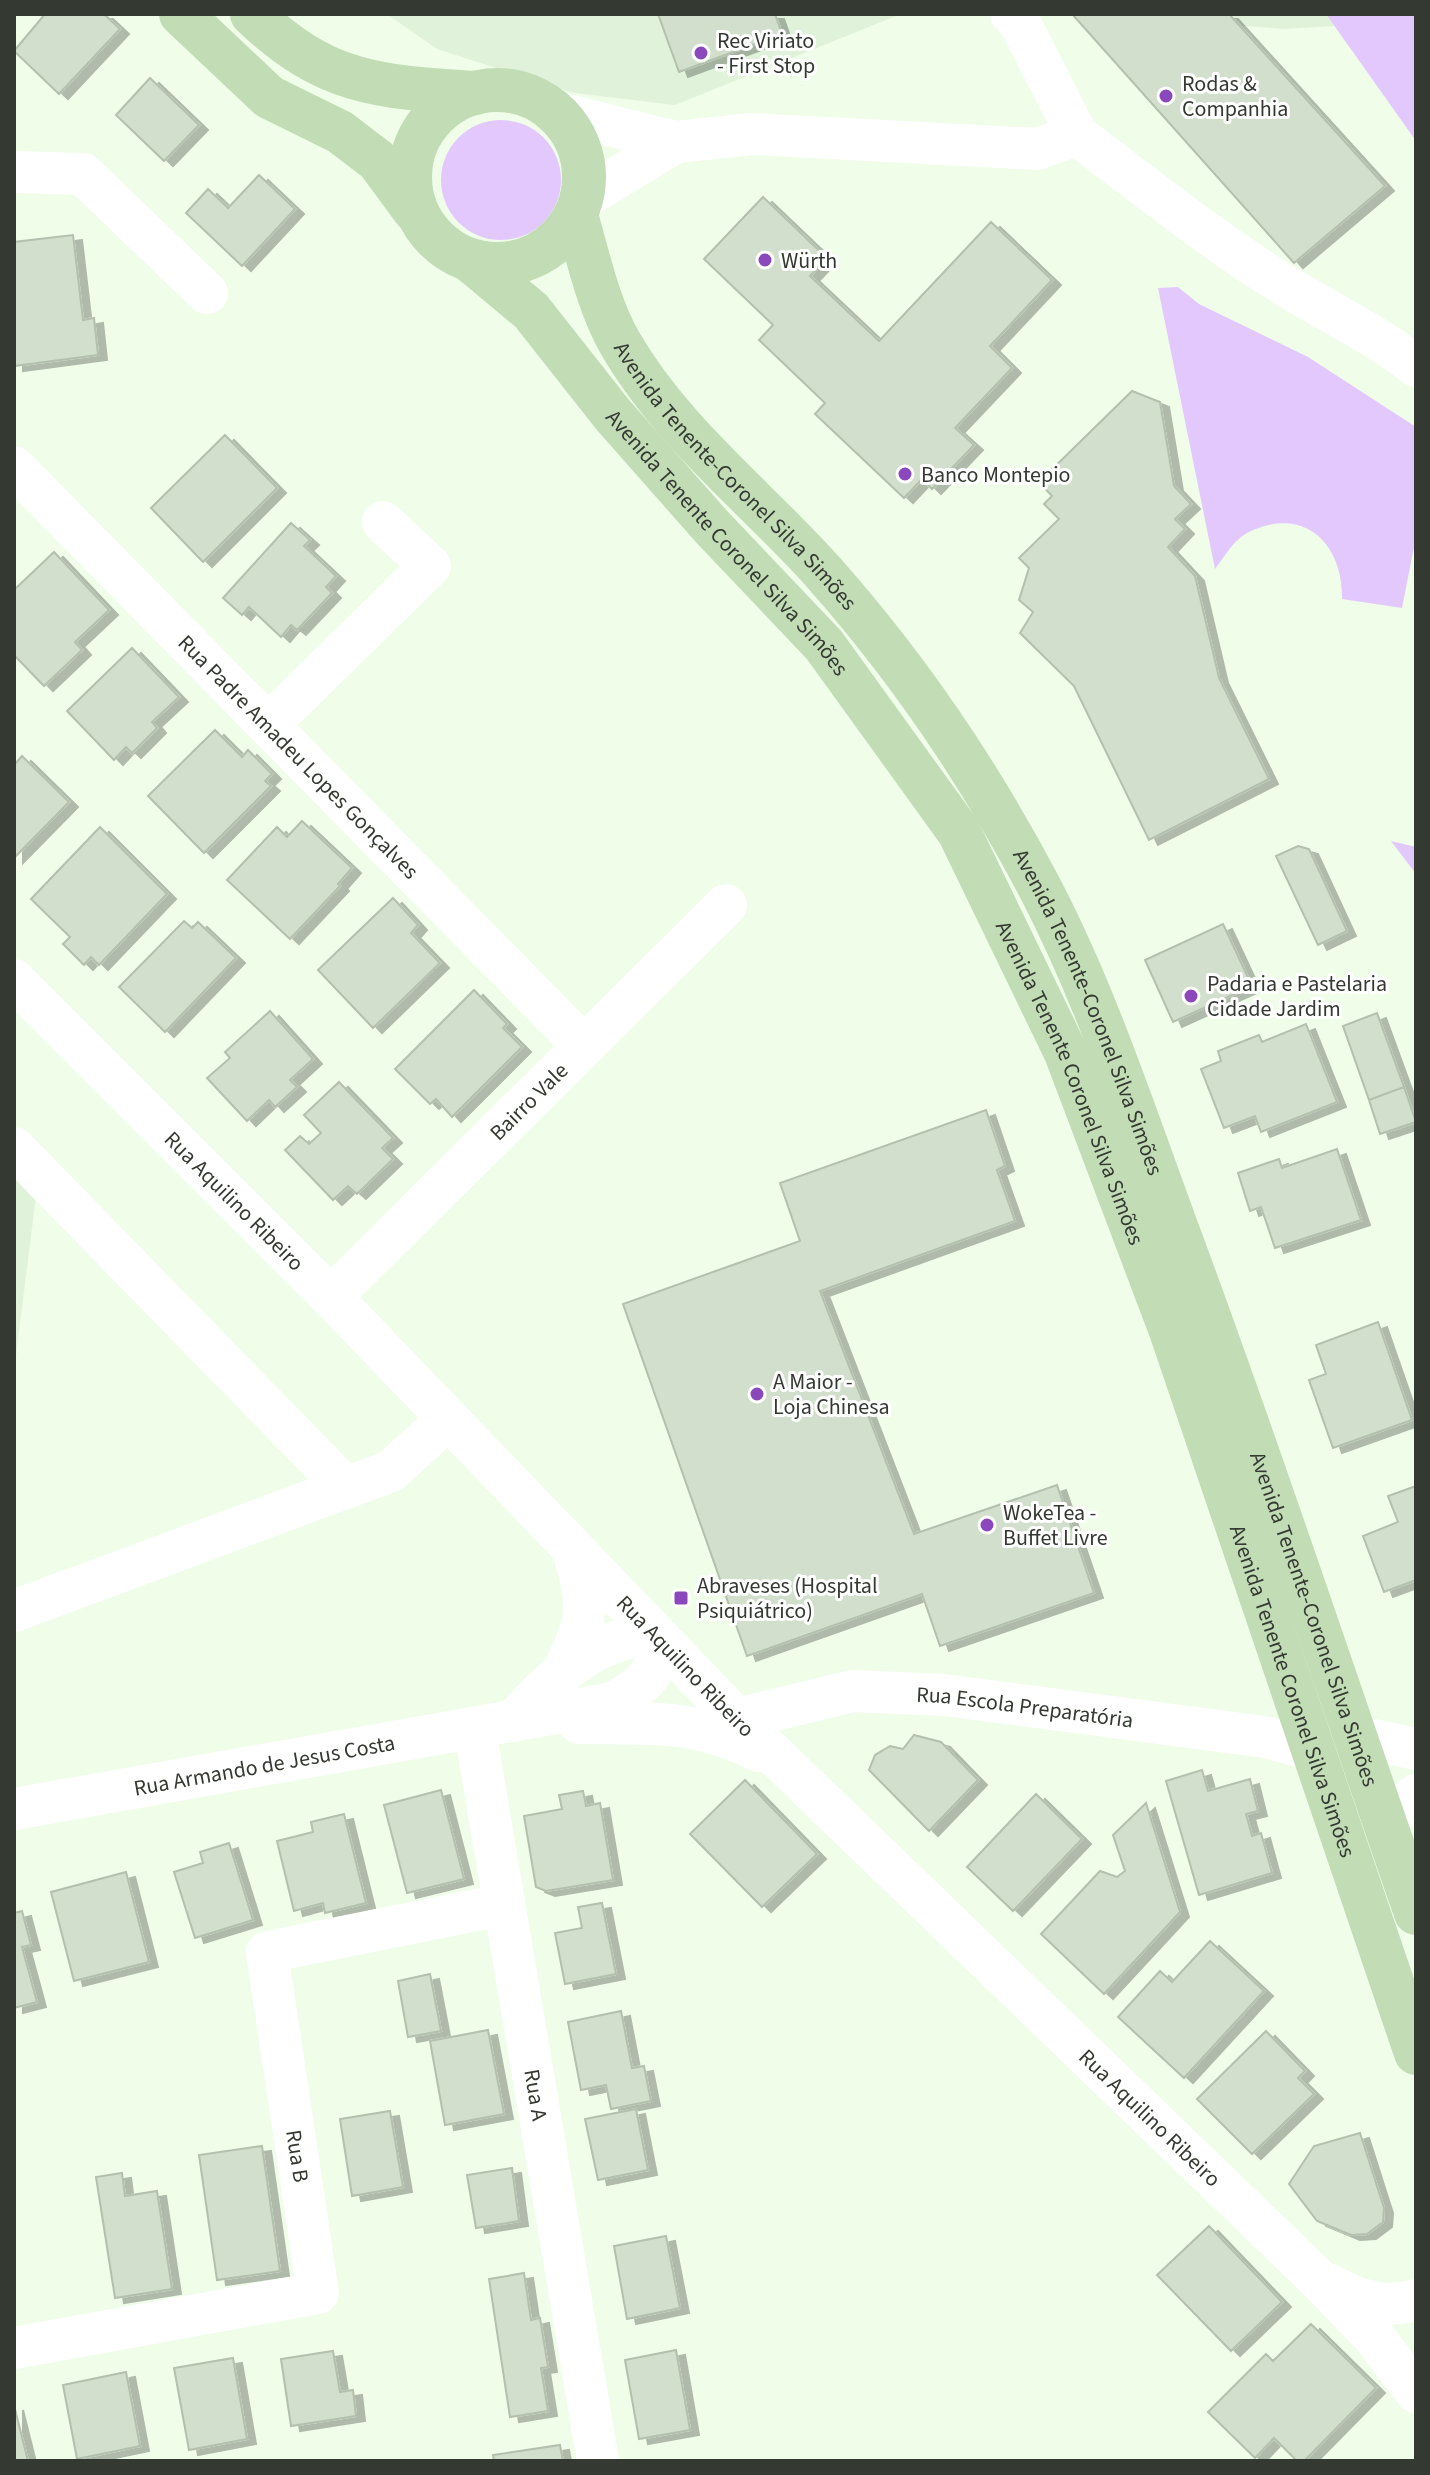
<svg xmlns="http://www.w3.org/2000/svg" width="1430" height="2475" viewBox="0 0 1430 2475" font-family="'Source Sans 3',sans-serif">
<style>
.built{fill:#e0f3da}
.green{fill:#e3c8fe}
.building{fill:#d1dfcc;stroke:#b3c0ae;stroke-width:2;filter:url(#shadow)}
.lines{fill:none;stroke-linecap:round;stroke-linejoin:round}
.minor{stroke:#fff;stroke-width:42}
.major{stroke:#c2dcb6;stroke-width:44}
.poi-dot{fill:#8a48bc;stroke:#fff;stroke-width:3}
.labels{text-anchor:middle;stroke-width:6;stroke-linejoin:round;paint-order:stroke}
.poi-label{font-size:22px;fill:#343a32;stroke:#fff;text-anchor:start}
.street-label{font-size:22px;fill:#343a32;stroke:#fff}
</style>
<defs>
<filter id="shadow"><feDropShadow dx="9" dy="5" stdDeviation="0" flood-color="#0004"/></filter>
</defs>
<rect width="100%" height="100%" fill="#effde9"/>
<path class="built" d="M387,14H901L675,105L574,93L437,49Z
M1083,14H1416V21L1284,29Z
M14,1129L37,1188L14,1371Z"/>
<path class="green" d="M1326,14H1416V141Z
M441 180a60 60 0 1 1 120 0a60 60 0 1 1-120 0Z
M1178,287L1199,304L1308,357L1416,427V537L1402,608L1342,599C1343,544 1305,505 1249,532C1234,539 1225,556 1215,569L1158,288Z
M1391,841L1416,847V874Z"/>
<path class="building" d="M45,14H104L120,29L59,94L14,51Z
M658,14H775L782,34L679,72Z
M1072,14H1229L1385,186L1294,263Z
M150,78L199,125L164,161L116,115Z
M259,175L295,209L242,266L186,213L208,189L228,208Z
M763,197L827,258L810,276L879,341L991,222L1052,280L990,346L1012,368L955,428L974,445L932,489L922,479L904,498L815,414L825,403L759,340L773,325L704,259Z
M73,235L83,320L94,318L98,355L14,366V242Z
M1132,391L1160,402L1174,486L1191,504L1175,519L1185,529L1168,547L1195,576L1219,678L1269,779L1149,840L1074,686L1020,633L1033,612L1019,600L1029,568L1019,558L1059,519L1044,504L1052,496L1039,482Z
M225,435L277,488L203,562L151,508Z
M291,523L310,540L304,546L336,576L326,587L332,593L297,630L291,625L281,637L249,607L242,615L223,598Z
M54,552L109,610L75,642L82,650L44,686L14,655V590Z
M132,648L179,697L152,722L157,728L132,753L126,747L114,760L67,711Z
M215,730L242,757L248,750L272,774L265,781L271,786L204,853L148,796Z
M22,756L69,802L14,858V765Z
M302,821L352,868L338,884L340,886L290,939L227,880L277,827L287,837Z
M100,827L167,894L99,965L91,957L84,965L63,944L70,937L31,899Z
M1298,846L1309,849L1347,931L1318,945L1276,856Z
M393,898L418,925L411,933L440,963L373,1028L318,970Z
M184,921L192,928L198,922L236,958L165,1032L119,987Z
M1223,924L1252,986L1173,1022L1145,960Z
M474,990L507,1024L503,1028L522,1047L452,1117L436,1099L430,1104L395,1069Z
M270,1011L313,1059L290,1080L297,1087L275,1107L269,1100L247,1121L207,1078L230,1058L225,1052Z
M1377,1013L1404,1087L1369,1100L1343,1026Z
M1306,1024L1337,1102L1261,1132L1255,1116L1224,1128L1201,1069L1221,1061L1218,1051L1259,1035L1262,1042Z
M339,1082L393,1138L382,1148L393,1159L357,1194L348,1186L333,1200L285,1150L300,1136L309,1144L321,1133L304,1115Z
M1404,1087L1416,1122L1380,1134L1369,1100Z
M986,1110L1005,1166L997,1170L1015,1221L820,1291L914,1534L1057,1485L1094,1593L940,1646L922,1594L747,1656L623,1304L800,1241L780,1183Z
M1337,1149L1361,1220L1275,1248L1261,1207L1250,1211L1238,1173L1279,1159L1282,1168Z
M1378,1322L1412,1420L1333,1448L1309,1380L1326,1374L1316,1345Z
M1416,1486V1580L1384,1592L1363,1536L1398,1522L1388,1496Z
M914,1735L941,1742L978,1780L929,1831L869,1770L875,1755L890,1746L903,1749Z
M1202,1770L1208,1791L1250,1779L1258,1811L1246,1814L1252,1836L1261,1833L1272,1873L1199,1895L1166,1781Z
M745,1780L817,1854L762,1907L690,1834Z
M441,1790L464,1879L407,1893L384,1805Z
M583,1791L586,1806L600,1803L613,1880L546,1891L536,1887L524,1816L562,1809L559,1795Z
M1036,1794L1082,1839L1013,1911L967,1867Z
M1146,1803L1180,1912L1104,1994L1041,1934L1100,1871L1117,1877L1125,1871L1113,1835Z
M344,1814L366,1903L325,1913L323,1903L294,1911L277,1841L313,1832L311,1822Z
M229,1843L253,1920L195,1938L174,1872L203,1863L200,1852Z
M126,1872L149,1962L74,1981L51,1892Z
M602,1903L616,1974L565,1984L555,1933L582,1928L578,1907Z
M22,1911L31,1945L22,1947L37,2002L14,2008V1913Z
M1210,1941L1264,1991L1184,2078L1118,2017L1160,1971L1172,1982Z
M430,1974L441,2031L408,2037L398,1981Z
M621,2011L632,2068L644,2066L651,2101L611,2109L606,2085L581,2090L568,2022Z
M488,2030L504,2114L445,2125L430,2041Z
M1266,2031L1305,2071L1298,2078L1314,2094L1252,2154L1197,2099Z
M636,2109L648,2170L598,2180L585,2119Z
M390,2111L403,2187L352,2196L340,2119Z
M1360,2133L1384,2208L1383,2222L1367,2234L1351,2235L1317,2221L1289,2184L1314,2146Z
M262,2146L280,2271L217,2280L199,2155Z
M512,2168L519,2221L476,2228L467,2175Z
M122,2173L125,2196L157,2191L172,2289L115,2298L96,2177Z
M1209,2226L1282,2302L1231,2351L1157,2275Z
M666,2236L680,2308L627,2319L614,2246Z
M524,2273L531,2320L540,2318L548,2367L541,2368L548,2411L510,2417L489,2279Z
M1311,2324L1376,2388L1304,2461H1297L1274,2438L1255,2458L1208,2412L1266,2354L1273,2361Z
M676,2350L690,2430L639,2439L625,2360Z
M333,2351L340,2392L353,2390L356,2416L291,2426L281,2359Z
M233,2358L247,2439L189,2450L174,2368Z
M126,2372L140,2446L77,2459L63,2385Z
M14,2405L28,2461H14Z
M560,2445L563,2461H494L493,2455Z"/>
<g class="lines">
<g class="minor">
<path d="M1011,14L1020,23L1077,135"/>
<path d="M556,112L676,142L752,134L1037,149L1077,135C1146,187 1213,241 1286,286C1330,313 1375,334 1416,366"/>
<path d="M14,172L83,174L207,293"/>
<path d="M582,199L676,142"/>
<path id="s1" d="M14,467L584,1046"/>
<path d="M268,725L430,566L383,522"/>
<path id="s2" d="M14,980L331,1297L737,1719L1318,2279L1374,2337L1416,2392"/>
<path d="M14,1148L346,1488"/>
<path id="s3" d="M331,1297L726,905"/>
<path d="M14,1611L391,1471L448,1419"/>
<path d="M562,1673C588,1620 590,1610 574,1553"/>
<path id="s4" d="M737,1719L853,1691L944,1695L1265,1737L1314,1750"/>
<path d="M514,1721C551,1678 595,1637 655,1634"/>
<path d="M579,1723C652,1724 691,1718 759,1751"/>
<path id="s5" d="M475,1730L598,2461"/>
<path d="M1355,1736L1416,1749"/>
<path id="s6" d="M14,1809L613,1703C642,1686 665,1671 655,1634"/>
<path d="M1384,1821L1416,1795"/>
<path d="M1330,2285C1360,2301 1382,2309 1416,2300"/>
<path d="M14,2348L318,2293L267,1952L502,1905"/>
</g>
<g class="major">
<path d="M181,14L269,97L340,132L378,161L414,210"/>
<path d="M252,14C325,84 378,87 475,93"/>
<circle cx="497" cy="177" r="87"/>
<path id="s7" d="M576,215C588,256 598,305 620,343C672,433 755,496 824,573C909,669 982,777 1041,890C1096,996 1133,1110 1174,1221C1259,1450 1336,1683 1416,1913"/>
<path id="s8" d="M471,261L531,311L613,415L711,526L824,645L959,832L1066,1053L1171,1331L1416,2053"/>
</g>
</g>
<g class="poi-dot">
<circle cx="701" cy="53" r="8"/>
<circle cx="1166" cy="96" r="8"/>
<circle cx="765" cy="260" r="8"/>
<circle cx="905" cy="474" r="8"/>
<circle cx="1191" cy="996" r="8"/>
<circle cx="757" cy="1394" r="8"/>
<circle cx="987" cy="1525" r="8"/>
<rect x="673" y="1590" width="16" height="16" rx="4"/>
</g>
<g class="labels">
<g class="poi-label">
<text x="717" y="48">Rec Viriato<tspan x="717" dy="25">- First Stop</tspan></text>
<text x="1182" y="91">Rodas &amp;<tspan x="1182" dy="25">Companhia</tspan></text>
<text x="781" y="268">Würth</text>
<text x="921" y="482">Banco Montepio</text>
<text x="1207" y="991">Padaria e Pastelaria<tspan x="1207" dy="25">Cidade Jardim</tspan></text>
<text x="773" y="1389">A Maior -<tspan x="773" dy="25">Loja Chinesa</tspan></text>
<text x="1003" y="1520">WokeTea -<tspan x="1003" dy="25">Buffet Livre</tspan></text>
<text x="697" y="1593">Abraveses (Hospital<tspan x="697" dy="25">Psiquiátrico)</tspan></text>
</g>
<g class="street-label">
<text dy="8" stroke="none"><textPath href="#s7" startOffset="312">Avenida Tenente-Coronel Silva Simões</textPath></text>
<text dy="8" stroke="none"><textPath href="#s8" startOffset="382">Avenida Tenente Coronel Silva Simões</textPath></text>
<text dy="8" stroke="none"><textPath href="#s1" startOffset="406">Rua Padre Amadeu Lopes Gonçalves</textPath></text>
<text dy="8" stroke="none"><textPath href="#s7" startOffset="960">Avenida Tenente-Coronel Silva Simões</textPath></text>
<text dy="8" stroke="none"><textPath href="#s8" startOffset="1028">Avenida Tenente Coronel Silva Simões</textPath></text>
<text dy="8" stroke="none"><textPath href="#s3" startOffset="278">Bairro Vale</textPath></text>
<text dy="8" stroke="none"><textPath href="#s2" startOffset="312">Rua Aquilino Ribeiro</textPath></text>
<text dy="8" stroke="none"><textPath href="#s7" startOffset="1608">Avenida Tenente-Coronel Silva Simões</textPath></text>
<text dy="8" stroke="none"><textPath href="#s2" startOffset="960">Rua Aquilino Ribeiro</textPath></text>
<text dy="8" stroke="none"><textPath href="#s8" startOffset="1676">Avenida Tenente Coronel Silva Simões</textPath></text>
<text dy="8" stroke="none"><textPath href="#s4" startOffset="292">Rua Escola Preparatória</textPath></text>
<text dy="8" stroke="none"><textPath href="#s6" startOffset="254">Rua Armando de Jesus Costa</textPath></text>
<text dy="8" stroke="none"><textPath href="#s5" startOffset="370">Rua A</textPath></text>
<text dy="8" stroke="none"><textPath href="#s2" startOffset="1608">Rua Aquilino Ribeiro</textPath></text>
<text transform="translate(298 2156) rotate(81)" y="8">Rua B</text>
</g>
</g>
<rect width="1430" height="2475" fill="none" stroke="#343a32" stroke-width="32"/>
</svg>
